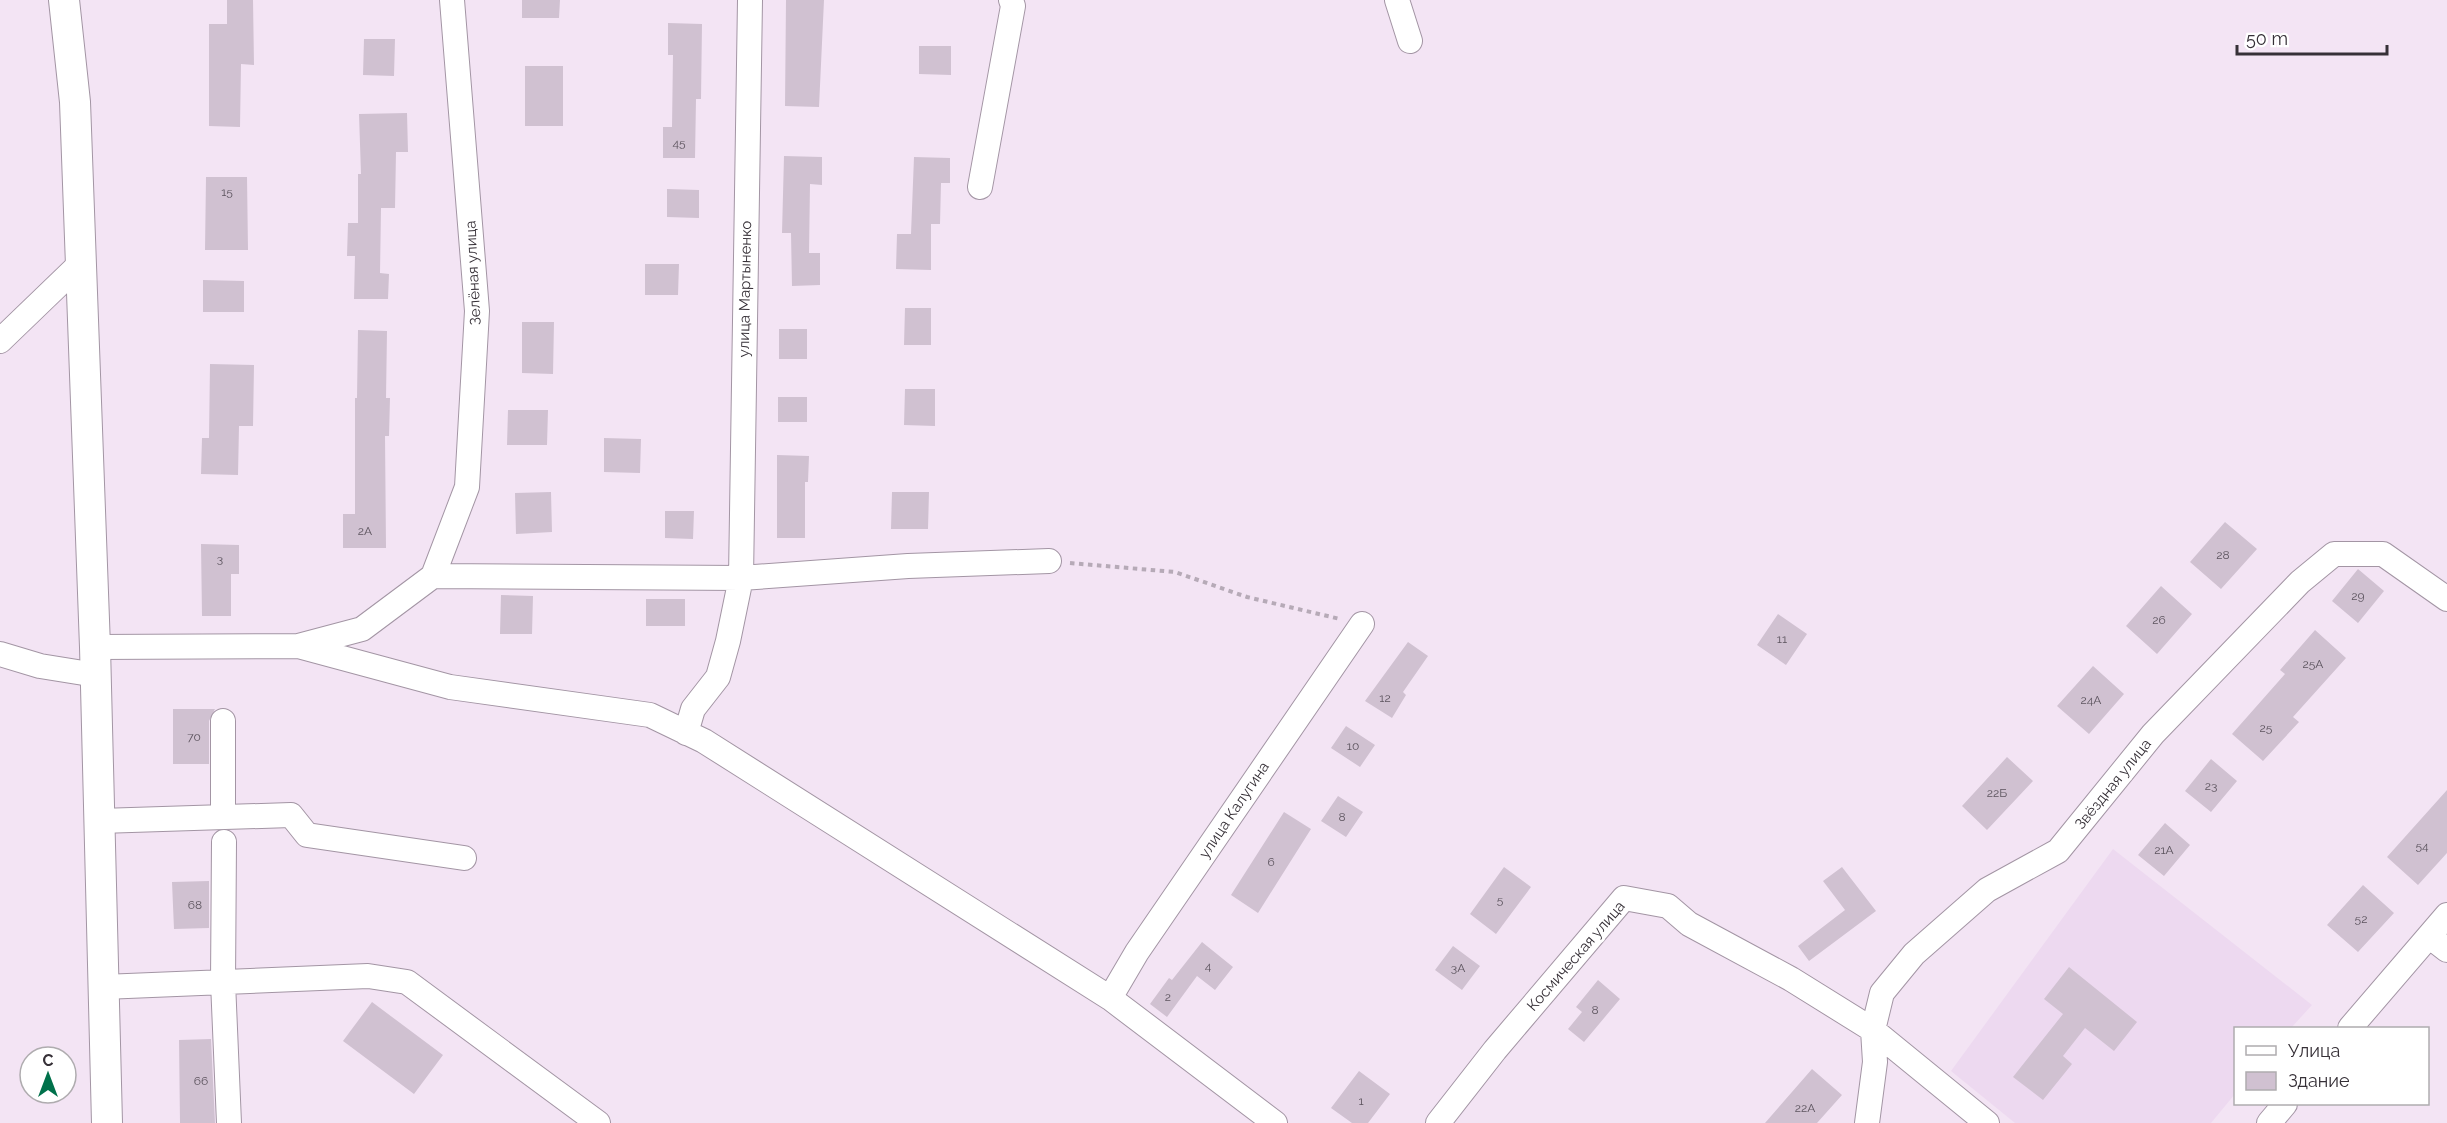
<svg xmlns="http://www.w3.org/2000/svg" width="2447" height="1123" viewBox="0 0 2447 1123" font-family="Raleway,sans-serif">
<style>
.built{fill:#edd9f0}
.building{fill:#d0c1d1}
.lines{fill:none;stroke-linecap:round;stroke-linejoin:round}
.minor-casing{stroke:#a395a4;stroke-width:26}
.major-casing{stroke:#a395a4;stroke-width:32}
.path{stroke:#b6aab7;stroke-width:4;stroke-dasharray:4.5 4.5;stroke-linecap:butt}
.minor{stroke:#fff;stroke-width:24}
.major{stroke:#fff;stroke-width:30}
.labels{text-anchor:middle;stroke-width:6;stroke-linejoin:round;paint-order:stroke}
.number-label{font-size:12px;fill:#5c545e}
.street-label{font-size:15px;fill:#363037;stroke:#fff}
</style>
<rect width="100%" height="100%" fill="#f3e4f4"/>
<path class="built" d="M2113,849L2312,1005L2291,1028H2236L2235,1094L2211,1123H2015L1951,1071Z"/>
<path class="building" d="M227,0H253L254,65L241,64L240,127L209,126V24H227Z
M522,0H560L559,18H522Z
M786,0H824L819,107L785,106Z
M668,23L702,24L701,99H696L695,158H663V127H672L673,55H668Z
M364,39H395L394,76L363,75Z
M919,46H951V75L919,74Z
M525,66H563V126H525Z
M407,113L408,152H396L395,208H381L380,273L389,274L388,299H354L355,256H347L348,223H358V174H361L359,114Z
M784,156L822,157V185L810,184L809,253H820V285L792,286L791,233H782Z
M914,157L950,158V183H941L940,224H931V270L896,269L897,234H911Z
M206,177H247L248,250H205Z
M667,189L699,190V218L667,217Z
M645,264H679L678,295H645Z
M203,280L244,281V312H203Z
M905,308H931V345H904Z
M522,322H554L553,374L522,373Z
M779,329H807V359H779Z
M358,330L387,331L386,398H390L389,436H385L386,548H343V514H355V398H357Z
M210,364L254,365L253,426H239L238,475L201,474L202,438H209Z
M905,389H935V426L904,425Z
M778,397H807V422H778Z
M508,410H548L547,445H507Z
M604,438L641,439L640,473L604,472Z
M777,455L809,456L808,482H805V538H777Z
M551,492L552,532L516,534L515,493Z
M892,492H929L928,529H891Z
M665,511H694L693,539L665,538Z
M2225,522L2257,549L2221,589L2190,562Z
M201,544L239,545V574H231V616H202Z
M2358,569L2384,591L2358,623L2332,601Z
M2161,586L2192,614L2157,654L2126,626Z
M501,595L533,596L532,634H500Z
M646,599H685V626H646Z
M1778,614L1807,634L1786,665L1757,645Z
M2315,630L2346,658L2293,717L2299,722L2263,761L2232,734L2285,674L2280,670Z
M1408,642L1428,656L1403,692L1406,695L1392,718L1365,701Z
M2093,666L2124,694L2089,734L2057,706Z
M173,709H215L209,721V764H173Z
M1346,726L1375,745L1360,767L1331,748Z
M2007,757L2033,781L1987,830L1962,806Z
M2211,759L2237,781L2211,812L2185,791Z
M2447,790V853L2418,885L2387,857Z
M1338,796L1363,812L1346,837L1321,821Z
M1284,812L1311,829L1258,913L1231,895Z
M2165,823L2190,845L2164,876L2138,855Z
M1504,867L1531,887L1496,934L1470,914Z
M1842,867L1876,911L1809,961L1798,946L1845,910L1823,881Z
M209,881V928L174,929L172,882Z
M2363,885L2394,913L2358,952L2327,925Z
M1202,942L1233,967L1215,990L1197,976L1167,1017L1150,1004L1169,978L1172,980Z
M1453,946L1480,966L1462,990L1435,970Z
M2069,967L2137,1022L2114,1051L2085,1028L2063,1056L2072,1064L2043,1100L2013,1077L2063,1014L2044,999Z
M1598,980L1620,999L1584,1042L1568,1029L1582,1012L1576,1007Z
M372,1002L443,1055L414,1094L343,1041Z
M211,1039L215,1123H180L179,1040Z
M1812,1069L1842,1095L1817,1123H1765Z
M1359,1071L1390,1094L1368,1123H1352L1331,1108Z"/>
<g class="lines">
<defs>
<path id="minor" d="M1397,0L1410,41
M980,187L1013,6L1011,0
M0,341L81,263
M433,576L467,487L477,311L452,0
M298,646L450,687L650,715L704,741L1110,998L1275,1123
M95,647L298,646L362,629L433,576L741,578L908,566L1049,561
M0,654L40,666L96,675
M223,721V817
M686,733L693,709L718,677L728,641L741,578L750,0
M100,821L291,815L307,835L464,858
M224,842L223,982L229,1123
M2429,936L2447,950
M103,987L368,976L407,982L598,1123
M1110,998L1137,952L1362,624
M2350,1028L2447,915
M1438,1123L1495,1050L1624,898L1668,906L1689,924L1791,979L1873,1030L1987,1123
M1867,1123L1875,1062L1873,1030L1882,993L1914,954L1987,890L2058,851L2153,734L2300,582L2334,554H2383L2447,599
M2269,1123L2285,1104"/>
<path id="major" d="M64,0L75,102L95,647L107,1123"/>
</defs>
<use href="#minor" class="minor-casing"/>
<use href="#major" class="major-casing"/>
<path class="path" d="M1070,563L1175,572L1247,597L1340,619"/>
<use href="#minor" class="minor"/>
<use href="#major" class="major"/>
</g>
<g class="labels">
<g class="number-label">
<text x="679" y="147">45</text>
<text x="227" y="196">15</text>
<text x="365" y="535">2А</text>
<text x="2223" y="559">28</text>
<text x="220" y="563">3</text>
<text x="2358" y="600">29</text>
<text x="2159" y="624">26</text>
<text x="1782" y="643">11</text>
<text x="2313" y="668">25А</text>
<text x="1385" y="702">12</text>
<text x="2091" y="704">24А</text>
<text x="2266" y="732">25</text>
<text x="194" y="741">70</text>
<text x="1353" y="750">10</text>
<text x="2211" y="790">23</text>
<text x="1997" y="797">22Б</text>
<text x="1342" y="821">8</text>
<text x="2422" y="850">54</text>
<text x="2164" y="854">21А</text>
<text x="1271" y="866">6</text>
<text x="1500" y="904">5</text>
<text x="195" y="909">68</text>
<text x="2361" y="923">52</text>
<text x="1208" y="970">4</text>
<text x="1458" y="972">3А</text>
<text x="1168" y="1001">2</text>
<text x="1595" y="1014">8</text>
<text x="201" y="1085">66</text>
<text x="1361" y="1105">1</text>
<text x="1805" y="1112">22А</text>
</g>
<g class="street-label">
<text transform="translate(473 273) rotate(-93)" y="5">Зелёная улица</text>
<text transform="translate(745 289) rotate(-89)" y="5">улица Мартыненко</text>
<text transform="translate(2113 784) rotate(-51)" y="5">Звёздная улица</text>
<text transform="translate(1234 810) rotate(-56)" y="5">улица Калугина</text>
<text transform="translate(1576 956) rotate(-49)" y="5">Космическая улица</text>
</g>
</g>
<rect x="2234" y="1027" width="195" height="78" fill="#ffffff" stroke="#afacaf" stroke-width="1.5"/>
<rect x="2246" y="1046" width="30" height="9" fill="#ffffff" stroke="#afacaf" stroke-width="1.5"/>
<text x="2288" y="1057" font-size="18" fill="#363037">Улица</text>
<rect x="2246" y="1072" width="30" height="18" fill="#d0c1d1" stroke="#afacaf" stroke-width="1.5"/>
<text x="2288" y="1087" font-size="18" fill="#363037">Здание</text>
<g transform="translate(48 1075)"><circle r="28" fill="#ffffff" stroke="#afacaf" stroke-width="1.5"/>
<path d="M0-4.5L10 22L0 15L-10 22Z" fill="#00714b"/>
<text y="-9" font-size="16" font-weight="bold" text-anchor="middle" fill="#363037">С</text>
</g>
<path d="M2237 45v9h150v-9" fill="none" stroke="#363037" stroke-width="3"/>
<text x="2246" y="45" font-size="18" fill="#363037" stroke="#ffffff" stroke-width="4.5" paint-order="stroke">50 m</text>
</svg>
